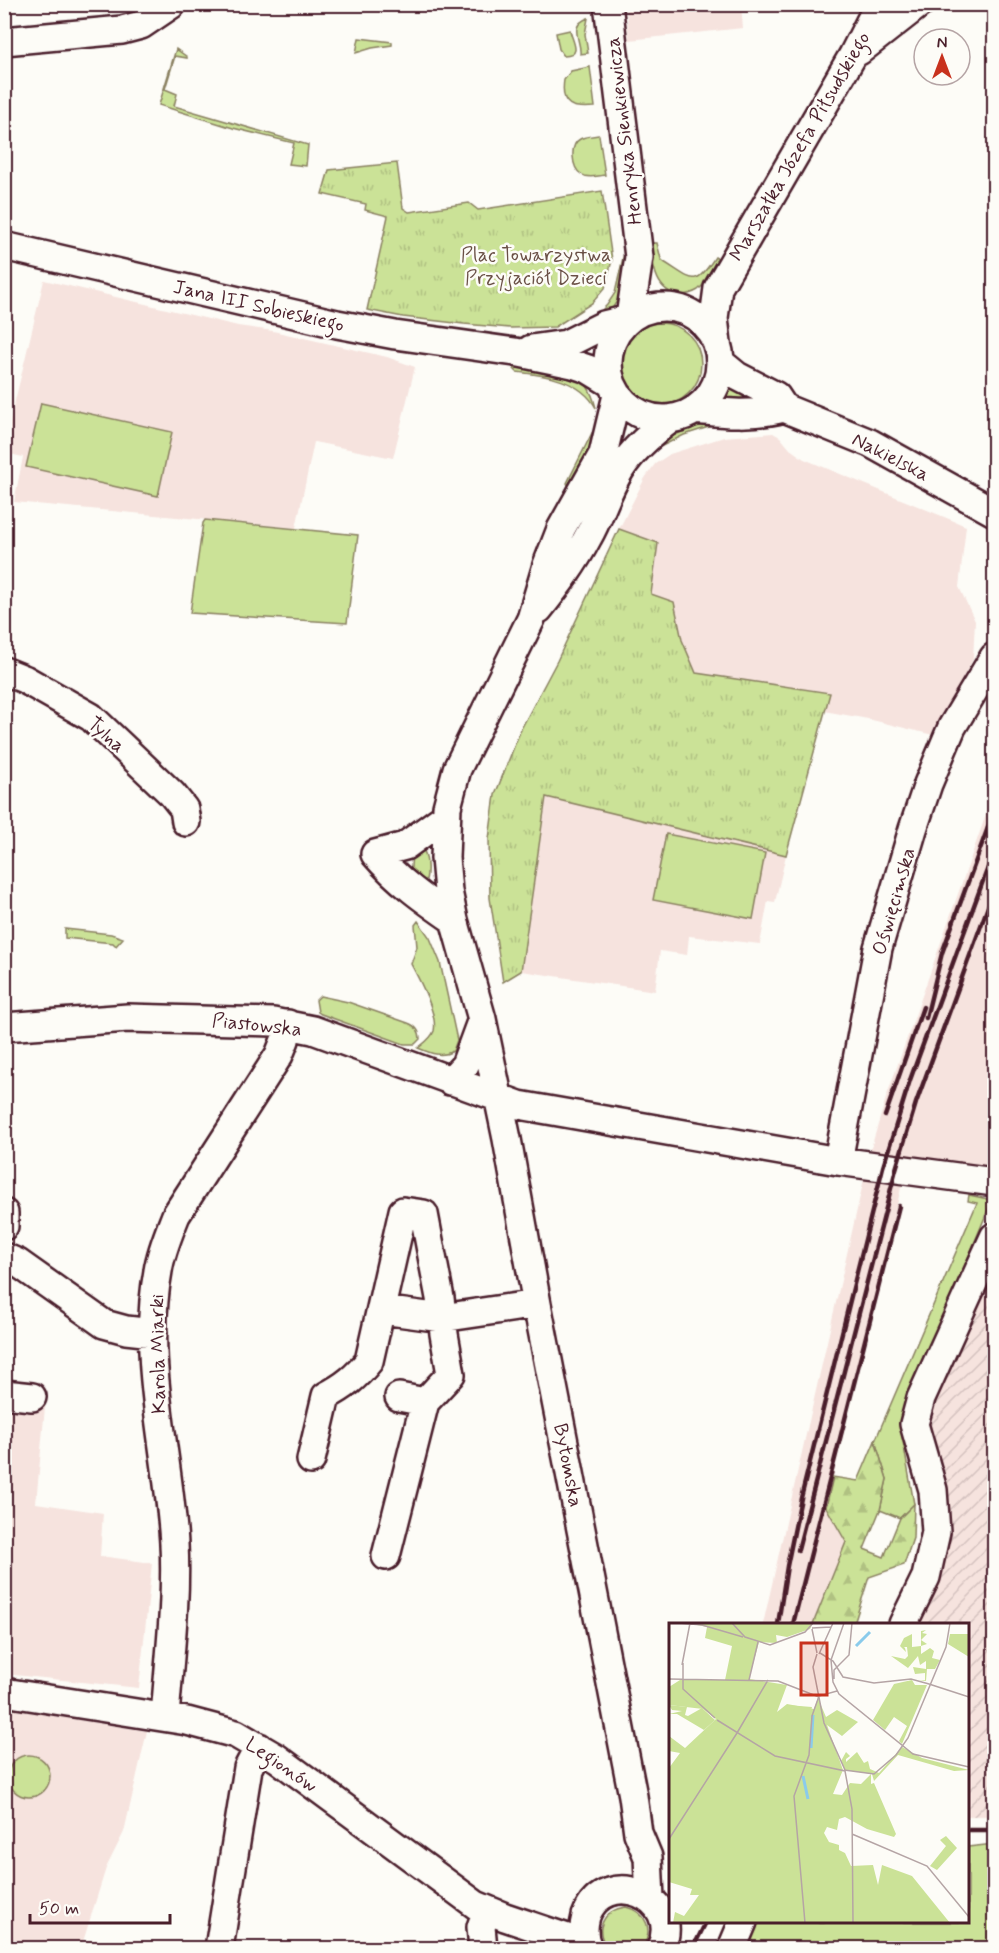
<svg xmlns="http://www.w3.org/2000/svg" width="999" height="1953" viewBox="0 0 999 1953" font-family="Mynerve,sans-serif">
<style>
.built{fill:#f6e3de}
.industrial{fill:url(#industrial-furrows)}
.grass{fill:#cbe297;stroke:#8a8061;stroke-width:1.5}
.forest{fill:url(#forest-firs);stroke:#8a8061;stroke-width:1.5}
.park{fill:url(#park-tufts);stroke:#8a8061;stroke-width:1.5}
.lines{fill:none;stroke-linecap:round;stroke-linejoin:round}
.minor-casing{stroke:#4a1f2b;stroke-width:32}
.minor{stroke:#fdfcf7;stroke-width:27}
.rail{stroke:#4a1f2b;stroke-width:4.5}
.labels{text-anchor:middle;stroke-width:5;stroke-linejoin:round;paint-order:stroke}
.street-label{font-size:20px;fill:#4a1f2b;stroke:#fdfcf7}
.park-label{font-size:20px;fill:#6a5046;stroke:#fdfcf7}
.inset-river{fill:none;stroke:#8acbeb;stroke-width:3}
.inset-road{fill:none;stroke:#b5a4a5;stroke-width:1.5}
.view{fill:#c8321e;fill-opacity:0.15;stroke:#c8321e;stroke-width:3}
.inset-edge{fill:none;stroke:#4a1f2b;stroke-width:3}
</style>
<defs>
<pattern id="industrial-furrows" width="10" height="10" patternUnits="userSpaceOnUse" patternTransform="scale(1.5)"><rect width="10" height="10" fill="#f6e3de"/><path d="M-1 1l2-2M0 10L10 0M9 11l2-2" fill="none" stroke="#d4c2bf"/></pattern>
<pattern id="forest-firs" width="22" height="20" patternUnits="userSpaceOnUse" patternTransform="scale(1.5)"><rect width="22" height="20" fill="#cbe297"/><path d="M5 1l3.5 6h-7zM16 11l3.5 6h-7z" fill="#b0c182"/></pattern>
<pattern id="park-tufts" width="24" height="20" patternUnits="userSpaceOnUse" patternTransform="scale(1.5)"><rect width="24" height="20" fill="#cbe297"/><path d="M3 7l-1-3M5 7V3M7 7l1-3M15 17l-1-3M17 17v-4M19 17l1-3" fill="none" stroke="#b0c182"/></pattern>
</defs>
<rect width="100%" height="100%" fill="#fdfcf7"/>
<filter id="ink" filterUnits="userSpaceOnUse"><feTurbulence type="fractalNoise" baseFrequency=".0167" numOctaves="2"/><feDisplacementMap in="SourceGraphic" scale="12" xChannelSelector="R" yChannelSelector="G"/><feConvolveMatrix kernelMatrix="1 2 1 2 8 2 1 2 1" color-interpolation-filters="sRGB"/></filter>
<g filter="url(#ink)">
<path class="built" d="M626,5H741L743,28L629,40Z
M44,280L238,326L273,331L387,357L415,367L393,458L314,442L296,528L14,502L23,457L5,453V443Z
M773,433L780,437L790,449L804,459L966,526L959,587L975,621L973,659L933,735L868,719L824,711L829,693L696,673L682,640L674,602L651,594L658,543L619,529L645,478L655,464L670,454L724,437Z
M994,792V1167L908,1158L826,1507L847,1542L813,1624H763L871,1148L886,1098Z
M546,797L786,855L775,902L768,901L760,944L689,936L687,955L660,951L655,991L521,971Z
M4,1401L45,1407L36,1503L103,1513L100,1556L152,1563L139,1688L5,1674Z
M5,1708L147,1731L124,1832L106,1868L81,1948H5Z"/>
<path class="industrial" d="M984,1283L994,1284V1816H968V1624H919L923,1612V1423Z"/>
<path class="grass" d="M588,18L585,34L588,53L580,54C582,41 567,26 588,18Z
M570,30C571,39 584,56 564,56L559,49L556,33Z
M359,38L392,42V45L372,48L356,53Z
M176,49L187,57V58L175,56L165,89L177,94L174,106L308,145L306,166L289,164L294,143L233,128L159,105Z
M590,67L595,107C573,109 560,107 564,80L571,71Z
M599,135L605,175C597,176 588,179 581,174C572,168 569,145 580,139C585,136 593,136 599,135Z
M650,243H657L661,259L664,262C693,280 695,289 715,257L719,259C713,269 707,283 698,290C693,293 686,295 680,295C654,292 653,263 650,243Z
M625,249L627,262L624,290L610,312L564,339L519,340V338L546,339L597,315L607,305L615,293Z
M619 364a41 41 0 1 1 82 0a41 41 0 1 1-82 0Z
M514,365C533,368 574,371 587,386C591,392 594,400 596,408C581,380 546,375 517,372L514,369Z
M726,384L771,403L720,399Z
M41,403L172,432L158,496L26,467Z
M749,418L776,420L775,425L735,423L715,425L684,435L658,448L639,465L604,535L600,534C610,513 618,485 633,467C661,432 707,421 749,418Z
M592,433L595,434L586,457L568,485L567,483Z
M205,520L358,535L347,623L190,613L203,523Z
M666,834L765,853L753,919L653,900Z
M422,847C428,856 429,875 424,885L407,874L411,867L412,852Z
M418,921L430,938L440,962L457,1040L453,1051C441,1058 430,1053 418,1048C424,1043 431,1039 434,1031C438,1014 419,979 411,964L417,947L415,925Z
M65,929L111,934L123,938L116,946L113,943L65,938Z
M320,996L348,1002L408,1023C416,1026 420,1031 420,1039L415,1044H404L321,1014L318,1012L316,1000Z
M969,1195L988,1199L990,1205L902,1416L901,1430L914,1504L900,1518L880,1510L887,1479L875,1441L977,1203L968,1201Z
M8 1776a21 21 0 1 1 42 0a21 21 0 1 1-42 0Z
M994,1844V1948H745L757,1922H968V1847Z
M626,1907C647,1912 654,1931 642,1948H608C593,1930 603,1910 626,1907Z"/>
<path class="forest" d="M875,1441L887,1479L880,1510L864,1549L884,1557L900,1518L914,1504L913,1538L904,1565L869,1577L854,1624H813L846,1542L826,1507L833,1477L858,1481Z"/>
<path class="park" d="M397,163L403,208L409,212L469,203L478,210L602,191L612,260L605,288L592,303L555,327L510,328L464,324L403,317L367,310L388,216L365,210L366,204L322,194L329,170Z
M619,529L658,543L651,594L674,602L682,640L696,673L830,693L786,855L546,797L521,971L503,982L490,898L489,839L495,795L521,729L557,661Z"/>
<g class="lines">
<defs>
<path id="minor" d="M608,4L639,257L630,317
M4,41L122,30L141,25L172,4
M859,51L919,4
M4,246L337,324L395,335L515,352L573,364L588,369L611,383
M608 363a56 56 0 1 1 112 0a56 56 0 1 1-112 0Z
M717,343L714,318L718,288L853,55L879,4
M531,349L566,344L604,325L629,319
M720,362L737,376L776,396L784,408L870,443L994,512
M617,395L603,454L561,529L547,565L531,619L457,769L447,807L445,858L448,891L454,920L482,1019L507,1139L537,1304L633,1796L638,1833L648,1857L650,1899
M694,410C724,413 755,416 784,408
M539,609C557,586 574,564 588,537C600,516 607,491 620,470C633,449 652,433 672,418
M4,671L24,679L91,717L172,794L184,809L186,822
M446,816L405,846L375,854C398,881 425,900 454,920
M4,1027L128,1018L273,1022L313,1030L519,1105L838,1161L994,1182
M450,1081L465,1065L482,1019
M838,1161L878,948L913,829L928,784L952,727L994,657
M4,1213V1226
M4,1257L18,1263L104,1324L126,1330L153,1333
M382,1310L442,1318L537,1304
M4,1394L32,1397
M399,1397L425,1402
M311,1460L326,1396C345,1386 356,1377 369,1361L403,1211L424,1214L440,1298L444,1334L451,1374L425,1402L386,1556
M903,1624L926,1577L936,1532L933,1490L914,1424L921,1398L994,1237
M4,1692L187,1721L236,1734L277,1758L476,1905L505,1917L585,1944
M165,1717C169,1662 177,1599 174,1544C169,1453 141,1362 158,1271C161,1251 169,1233 176,1215L279,1055L285,1040L288,1024
M219,1948L248,1768L259,1747
M483,1948L481,1927L487,1910
M588,1948C583,1938 583,1927 586,1916C605,1865 684,1896 661,1948
M732,1948L743,1922"/>
</defs>
<use href="#minor" class="minor-casing"/>
<use href="#minor" class="minor"/>
<path class="rail" d="M992,937L994,930
M926,1018L942,953L994,811
M885,1116L923,1007
M798,1550L896,1169L916,1103L994,890
M778,1624L787,1566L801,1498L883,1167L910,1080L994,851
M793,1624L899,1206
M968,1830H994
M693,1948L706,1922"/>
</g>
</g>
<g class="labels">
<g class="street-label">
<text transform="translate(623 131) rotate(-97)" y="7">Henryka Sienkiewicza</text>
<text transform="translate(799 146) rotate(-60)" y="7">Marszałka Józefa Piłsudskiego</text>
<text transform="translate(259 305) rotate(13)" y="7">Jana III Sobieskiego</text>
<text transform="translate(891 456) rotate(27)" y="7">Nakielska</text>
<text transform="translate(107 734) rotate(42)" y="7">Tylna</text>
<text transform="translate(893 901) rotate(-74)" y="7">Oświęcimska</text>
<text transform="translate(257 1024) rotate(6)" y="7">Piastowska</text>
<text transform="translate(157 1354) rotate(-91)" y="7">Karola Miarki</text>
<text transform="translate(569 1465) rotate(79)" y="7">Bytomska</text>
<text transform="translate(282 1764) rotate(34)" y="7">Legionów</text>
</g>
<g class="park-label">
<text x="536" y="261">Plac Towarzystwa<tspan x="536" dy="23">Przyjaciół Dzieci</tspan></text>
</g>
</g>
<g transform="translate(669 1623)">
<rect width="300" height="300" fill="#fdfcf7"/>
<path d="M257,7L253,10L258,11L252,17L258,21L252,23V31L261,25L265,28L263,35L271,37L266,46H258L257,58L250,57H256V50L246,51L244,44L257,46V38L251,42L249,33L239,45L222,33L236,36L239,33L238,24H243H235L236,25L237,29L231,23L235,15L243,11V24L252,23V8ZM0,82L18,84L16,92L19,93L33,85L46,97L35,107L8,91H0L13,88L3,87ZM233,124L253,135L300,147L285,148L229,132L205,158L203,151L176,147L172,138L177,129L181,133L177,136V139L188,129L195,140L199,138L201,146L210,150Z" fill="#cbe297"/>
<path d="M18,0H144L141,6L118,14L107,12L108,20L90,19L80,56L118,62L108,89L118,81L145,86L149,75L157,94L168,87L189,99L173,113L158,102L174,147L164,171L173,172L181,160L192,161L202,151V161L205,160L227,211L225,214L198,206L176,194L170,196L168,207L158,204L155,210L160,219L170,222V227L176,230L182,243L204,242L209,262L213,242L243,253L281,300H4L6,289L15,293L30,272H21L23,266L0,259V145L11,130L0,128V113L16,125L47,96L34,86L0,82V64L11,57H56L63,23L36,15L38,4Z" fill="#cbe297"/>
<path d="M281,11H300V34L279,21ZM243,57L246,62H258L233,121L230,118L238,103L225,94L216,107L204,97L225,61ZM148,78L165,126L160,129L167,131L171,146L155,141L159,140V130L151,119L144,118ZM118,82L143,84L139,98H109V90ZM277,213L288,225L268,247L261,243L277,223L271,217Z" fill="#cbe297"/>
<path class="inset-river" d="M187,23L201,9M142,125L144,92M134,153L139,176"/>
<path class="inset-road" d="M10,0L33,2L74,14M63,0L76,14L101,22L136,9L144,0M175,0L162,37L164,59L170,71L244,131L300,144M143,5L162,4M143,6L148,30M151,30L164,38L174,54L205,60L242,56L260,61M148,31L144,44L155,100L176,147M150,31L164,0M14,40V66L46,95M13,42L21,0M0,56L109,58L150,74M165,56V47L180,32L183,0M80,57L89,19M260,61L300,74M48,97L106,133L176,148L183,186L184,300M68,110L99,57M175,147L205,151L227,132L239,115L277,24L281,0M183,211L258,243L300,294M0,216L68,110M136,300L125,173L140,132L143,93L150,73L168,68"/>
<path class="view" d="M132,20H158V72H132Z"/>
<rect width="300" height="300" class="inset-edge"/>
</g>
<rect width="999" height="1953" fill="none" stroke="#fdfcf7" stroke-width="24"/>
<rect x="12" y="12" width="975" height="1929" fill="none" stroke="#4a1f2b" stroke-width="2" filter="url(#ink)"/>
<g transform="translate(942 57)"><circle r="28" fill="#fdfcf7" stroke="#b5a4a5" stroke-width="1.5"/>
<path d="M0-4.5L10 22L0 15L-10 22Z" fill="#c8321e"/>
<text y="-9" font-size="16" font-weight="bold" text-anchor="middle" fill="#4a1f2b">N</text>
</g>
<path d="M30 1914v9h140v-9" fill="none" stroke="#4a1f2b" stroke-width="3"/>
<text x="39" y="1914" font-size="18" fill="#4a1f2b" stroke="#fdfcf7" stroke-width="4.5" paint-order="stroke">50 m</text>
</svg>
